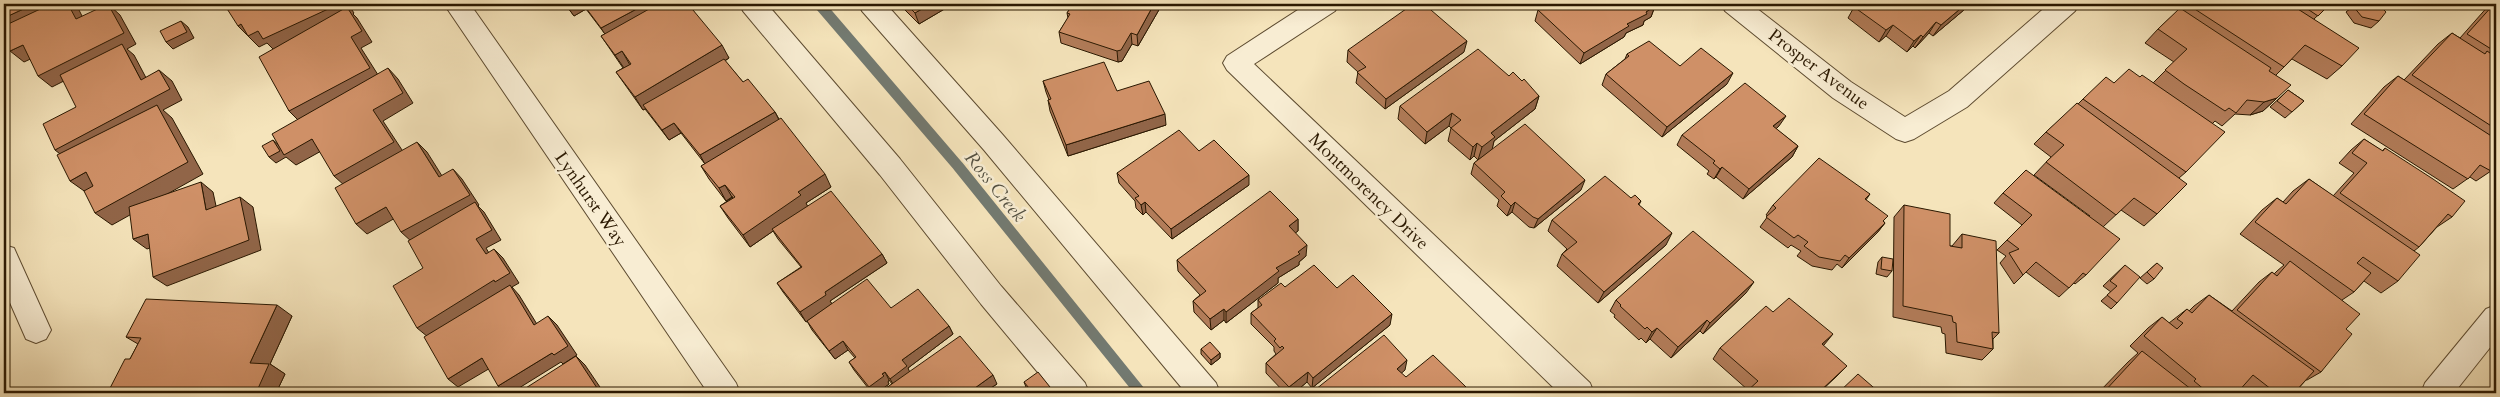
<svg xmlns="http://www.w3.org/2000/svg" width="2500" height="397" viewBox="0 0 2500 397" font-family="Cardo,serif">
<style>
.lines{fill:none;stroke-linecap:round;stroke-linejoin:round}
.stream{stroke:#737a71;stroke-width:11}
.minor-casing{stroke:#5d4b30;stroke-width:2}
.minor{fill:#f8edd3;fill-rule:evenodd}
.wall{fill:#b27c59;stroke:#2a1801}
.shaded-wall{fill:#916548;stroke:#2a1801}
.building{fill:#cf9067;stroke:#2a1801}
.labels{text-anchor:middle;stroke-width:5;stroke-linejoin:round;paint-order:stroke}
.street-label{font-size:18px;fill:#2a1801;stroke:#f8edd3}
.water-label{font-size:19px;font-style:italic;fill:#545142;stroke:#f8edd3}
</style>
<rect width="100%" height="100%" fill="#f5e4bb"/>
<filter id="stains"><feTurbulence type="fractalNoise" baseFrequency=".004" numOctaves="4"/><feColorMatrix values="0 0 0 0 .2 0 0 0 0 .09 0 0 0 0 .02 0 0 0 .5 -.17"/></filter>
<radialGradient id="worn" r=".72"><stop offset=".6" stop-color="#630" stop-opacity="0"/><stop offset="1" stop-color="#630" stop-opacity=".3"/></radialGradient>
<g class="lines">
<path class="stream" d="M819,4L958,166L1141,393"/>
<defs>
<path id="minor" d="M444,4H470L736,383L740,393H708Z
M740,4H767L900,159L1001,286L1085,383L1089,393H1055L981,304L880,175L743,11Z
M859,4H886L1002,134L1216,383L1220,393H1186L984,150L862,11Z
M1307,4H1339L1335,11L1254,64L1590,383L1594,393H1559L1227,70L1223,63L1227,56Z
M1722,4H1751L1851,82L1905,117L1949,91L2049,4H2079L2075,11L1967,107L1914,139L1905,142L1896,139L1833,98L1725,11Z
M4,245L14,248L18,257L51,330L46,339L36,343L26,339L4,289Z
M2496,305V340L2454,393H2421L2425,383L2486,309Z"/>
</defs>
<use href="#minor" class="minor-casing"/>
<use href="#minor" class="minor"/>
</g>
<path class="wall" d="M565,4H688L729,58L725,61L743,82L775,112L779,119L831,187L806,203L807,206L882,254L887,263L830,301L832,304L891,308L949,326L953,334L908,368L909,372L997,384L983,393H879L892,384L889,380L888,382L889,384L877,393H872L854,370L849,362L855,358L848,350L835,359L812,330L807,321L823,310L806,322L783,292L777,283L801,267L778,239L773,231L750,247L728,218L720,206L733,197H732L726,201L709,179L701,166L705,164L681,133L669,140L645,109L643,110L616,72L623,68L610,49L601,36L605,34L586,9L574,16Z
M899,4H953L919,24Z
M1073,4H1159L1160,8L1138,46L1132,44L1122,61L1118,62L1061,43L1059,32L1068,18L1067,13Z
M1534,4H1543L1537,7Z
M1831,4H1846L1838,9Z
M1858,4H1971L1933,36L1929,33L1915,48L1913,46L1907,52L1886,36L1879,42L1848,18L1854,7Z
M2185,4H2330L2314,19L2342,66L2327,79L2292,59L2276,75L2277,98L2263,111L2250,115L2235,114L2222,126L2215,121L2212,124L2186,172L2179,178L2157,214L2144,226L2121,210L2103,227L2086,275L2075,284L2074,283L2059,297L2026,272L2014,284L2000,263L2006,256L1997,250L2022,225L1994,203L2003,193L2090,216L2034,175L2051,157L2034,144L2046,132L2078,104L2083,99L2114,83L2140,77L2153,83L2174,62L2145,43L2158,29Z
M2356,4L2379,21L2371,28L2354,23L2346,12Z
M2490,4H2496V164L2491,171L2476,181L2470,177L2453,189L2351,124L2384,87L2398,76L2404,80L2438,44L2452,33L2460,38Z
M1655,6L1651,17L1644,21L1643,25L1626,33L1624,37L1580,64L1535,21L1538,10Z
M1348,50L1464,52L1385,109L1356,83L1358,72L1347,62Z
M1627,54L1680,66L1727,84L1662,137L1602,85L1606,74L1625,59Z
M1509,76L1539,96L1535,109L1494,141L1492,149L1581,190L1534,228L1529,227L1512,212L1507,216L1497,206L1499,200L1471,174L1474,163L1478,160L1474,156L1470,160L1448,141L1451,128L1449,126L1425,144L1398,119L1400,106Z
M1043,81L1166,125L1068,156L1050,111L1048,100H1049L1046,92Z
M2288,90L2304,101L2285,118L2270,107Z
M1779,126L1776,129L1798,146L1792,157L1743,199L1716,177L1714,179L1707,174L1709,171L1677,145L1682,135Z
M2364,139L2382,151L2385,148L2452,217L2437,227L2419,247L2414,251L2398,281L2381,293L2364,281L2354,292L2342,300L2346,329L2321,372L2307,380H2306L2294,393H2248L2241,388L2237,393H2098L2128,362L2138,353L2130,346L2148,328L2162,317L2169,323L2187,309L2189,311L2194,306L2209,295L2232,311L2259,282L2272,272L2274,274L2277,271L2284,265L2240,234L2262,210L2277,198L2283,202L2293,191L2309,179L2333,196L2354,173L2339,163L2351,150Z
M1199,151L1249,185L1172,239L1146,212L1143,215L1136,208L1135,201L1119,183L1117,173Z
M1870,194L1866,200L1885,223L1877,233L1842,268L1837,264L1832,270L1812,266L1797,256L1801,251L1791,245L1788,248L1760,227L1768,216L1766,215L1773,205Z
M1631,198L1641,201L1639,205L1666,245L1598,303L1557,266L1562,254L1567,249L1548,231L1552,220Z
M1904,205L1950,246H1952L1962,234L1999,333L1993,339V349L1982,360L1946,353L1945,334L1942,333L1941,327L1893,317L1894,217Z
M1298,219V231L1295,233L1306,256L1299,262V265L1278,278V283L1226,323L1224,320L1211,330L1194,312L1193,301L1200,295L1178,271L1177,260Z
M1882,257L1892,271L1887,277L1876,274L1878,262Z
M2157,263L2154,279L2147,284L2140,278Z
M2125,265L2117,303L2111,309L2101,301L2111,292L2103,286Z
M1285,287L1337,288L1390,325L1312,388L1307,382L1294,393H1285L1266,373V363L1276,354L1274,351V347L1251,324V313L1258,308V300Z
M1746,293L1703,334L1700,331L1671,358L1650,339L1646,343L1641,338L1639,340L1614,317L1615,315L1610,311L1616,300Z
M1773,312L1823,345L1837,376L1748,390L1713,359L1720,348Z
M292,316L270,364L285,374L276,393H111L108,392L130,359L138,344L126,337Z
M1201,349L1220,353V358L1211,365L1201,354Z
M1024,382L1052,392L1050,393H1031L1026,387Z"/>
<path class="shaded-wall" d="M34,4H73L78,8L89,30L4,29V18Z
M108,4L120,15L136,44L127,49L134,55L153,91L141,80L125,50L52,87L38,76Z
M339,4H348L354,13L353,14L357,18L372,42L361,48L380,78L300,122L289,111L274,50L267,43L259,47L238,26L241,24Z
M568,4H582L586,9L574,16L566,5Z
M646,4H673L608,39L601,28Z
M930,4H953L919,24L915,13Z
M1154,4H1159L1160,8L1138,46L1137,35Z
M1538,4H1543L1537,7Z
M1842,4H1846L1838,9Z
M1966,4H1971L1933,36L1941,25Z
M1655,6L1651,17L1644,21L1643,25L1626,33L1624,37L1580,64L1584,53L1627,24Z
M181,21L188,27L194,38L173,49L166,42Z
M1936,22L1929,33L1915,48L1923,37Z
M1893,25L1886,36L1879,42L1886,30Z
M1131,33L1132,44L1122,61L1118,62L1117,51Z
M1921,35L1913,46L1907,52L1914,41Z
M1467,41L1464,52L1385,109L1386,99Z
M23,45L37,56L24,62L10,51Z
M722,45L729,58L643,110L635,97Z
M622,51L630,65L624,68L615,55Z
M388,68L398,79L413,103L383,121L404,153L345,186L334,176L373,110Z
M159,70L172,81L182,100L163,110L172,118L203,174L112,225L95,213L160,112L69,161L55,150Z
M1733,73L1727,84L1662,137L1667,127Z
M1539,96L1535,109L1494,141L1492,150L1478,160L1482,147L1491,133Z
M2277,98L2263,111L2250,115L2264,102Z
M775,112L780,122L706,166L700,155Z
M1452,113L1449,126L1425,144L1427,132Z
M1165,114L1166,125L1068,156L1066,145Z
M1786,116L1779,126L1767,137L1773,126Z
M674,123L681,133L669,140L662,130Z
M312,139L323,150L296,165L286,157L276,163L269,157L273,140L280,146Z
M417,142L427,152L449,187L439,177Z
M1477,143L1474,156L1470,160L1473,147Z
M1798,146L1792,157L1743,199L1749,189Z
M1722,167L1716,177L1714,179L1720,169Z
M453,169L462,179L479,205L478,206L484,212L501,240L486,248L495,263L412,242L401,232Z
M86,172L103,184L87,193L70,181Z
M825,174L831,187L806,203L808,207L750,247L743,235L798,192Z
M1249,175V185L1172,239L1171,229Z
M1585,180L1581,190L1534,228L1538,219Z
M201,182L213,192L219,220L206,210Z
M725,185L732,197L726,201L719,188Z
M240,197L253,207L261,250L167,286L153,277Z
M1145,202L1146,212L1143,215L1141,205Z
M1515,202L1512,212L1507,216L1511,206Z
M386,207L397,217L367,234L356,224Z
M1298,219V231L1288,238L1289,226Z
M1885,223L1877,233L1842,268L1849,258Z
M1672,233L1666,245L1598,303L1604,292Z
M148,234L161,244L147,249L133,239Z
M1307,245L1306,256L1299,262V265L1278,278V283L1226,323V312L1276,268Z
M494,249L503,258L519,283L512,287L519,295L543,334L428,337L417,328Z
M882,254L887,263L830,301L832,304L806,322L800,312L825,292Z
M1754,282L1746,293L1703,334L1710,323Z
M277,305L292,316L270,364L285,374L276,393H256L250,363Z
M1224,309V320L1211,330L1210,319Z
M1392,314L1390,325L1312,388L1313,378Z
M548,316L557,325L577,355L563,364L561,362L511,393H506L498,386L552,353Z
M1707,320L1700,331L1671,358L1678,347Z
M949,326L953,334L908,368L911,375L895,387L890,379L902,360Z
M1657,328L1650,339L1646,343L1652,332Z
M1833,334L1824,345L1813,355L1822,344Z
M843,341L848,350L835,359L829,351Z
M1220,353V358L1211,365V360Z
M576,356L585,365L604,393H590Z
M482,358L492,367L458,387L448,379Z
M1407,360L1405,370L1395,379L1397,369Z
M1847,366L1837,376L1819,393H1818Z
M885,372L889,380L888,382L889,384L877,393H872L869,387Z
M1308,372L1307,382L1294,393H1289V387Z
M993,375L997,384L983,393H968Z
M1050,387L1052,392L1050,393H1041Z
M1466,387L1464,393H1459Z"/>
<path class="building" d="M4,4H34L4,18Z
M51,4H68L76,19L108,4L124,33L38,76L23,45L10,51L4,39V26Z
M224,4H339L263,39L258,31L248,36L241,24L238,26Z
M583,4H646L601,28Z
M658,4H688L722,45L635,97L616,72L631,64L622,51L615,55L601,36Z
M906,4H930L915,13Z
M1073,4H1154L1137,35L1131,33L1121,50L1117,51L1059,32L1070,14L1067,13Z
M1413,4H1424L1467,41L1386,99L1357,72L1366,67L1348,50Z
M1548,4H1653L1655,6L1646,12L1647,14L1627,24L1629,26L1584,53L1538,10Z
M1858,4H1966L1941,25L1936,22L1923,37L1921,35L1914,41L1893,25L1886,30L1854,7Z
M2187,4H2290L2359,48L2342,66L2305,45L2284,67Z
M2300,4H2330L2318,16Z
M2356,4H2378L2386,12L2379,21L2362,17L2353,6Z
M2494,4H2496V52L2467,34Z
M347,7L362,31L351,37L370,68L289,111L259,57Z
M2180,8L2271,68L2269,71L2291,85L2277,98L2264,102L2247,100L2236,113L2229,108L2225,111L2184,84L2165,70L2187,49L2158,29Z
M181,21L187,32L166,42L160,31Z
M2452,33L2485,54L2487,51L2496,57L2494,59L2496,61V129L2412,75Z
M1649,41L1680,66L1701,48L1733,73L1667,127L1606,74L1629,56L1627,54Z
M122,44L141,80L159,70L170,89L55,150L43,124L76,107L60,75Z
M1478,49L1509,76L1513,72L1522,81L1524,79L1539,96L1491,133L1495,137L1482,147L1477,143L1473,147L1451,128L1461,120L1452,113L1427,132L1400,106Z
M724,59L743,82L748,79L775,112L700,155L674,123L662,130L643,105Z
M1104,62L1117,91L1149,81L1165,114L1066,145L1048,100L1051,99L1043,81Z
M388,68L403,93L373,110L394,142L334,176L312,139L284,155L272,134Z
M2129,69L2140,77L2142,75L2225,132L2186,172L2083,99L2106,77L2114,83Z
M2398,76L2496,139V164L2491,171L2480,165L2468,179L2364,114Z
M1745,83L1786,116L1773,126L1798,146L1749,189L1722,167L1720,169L1713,163L1715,161L1682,135Z
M2288,90L2304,101L2292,112L2277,101Z
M2077,103L2187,184L2157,214L2134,198L2116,215L2046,162L2064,145L2046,132Z
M157,105L188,162L95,213L84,191L93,186L86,172L70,181L57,155Z
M781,118L825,174L798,192L801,195L743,235L720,206L735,197L725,185L719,188L701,166Z
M1525,124L1585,180L1538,219L1533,217L1515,202L1511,206L1501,196L1505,192L1474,163Z
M1179,130L1199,151L1214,140L1249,175L1171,229L1145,202L1141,205L1135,198L1139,196L1117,173Z
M2364,139L2383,151L2385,148L2433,179L2465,201L2452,217L2448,214L2419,247L2340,193L2367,163L2352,153Z
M273,140L280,151L269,157L262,146Z
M417,142L439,177L453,169L470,195L401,232L386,207L356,224L335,188Z
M1819,158L1870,194L1865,199L1888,216L1883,221L1885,223L1849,258L1845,255L1840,261L1819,257L1804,246L1808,242L1798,235L1794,238L1766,217L1776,208L1773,205Z
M2026,170L2120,239L2086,275L2083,273L2069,288L2036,262L2023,275L2009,253L2019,249L2007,240L2032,215L2003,193Z
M1605,176L1631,198L1635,195L1641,201L1638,204L1672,233L1604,292L1562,254L1577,242L1552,220Z
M2309,179L2420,255L2398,281L2363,257L2357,263L2371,273L2354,292L2255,222L2277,198L2286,204Z
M201,182L206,210L240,197L249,240L153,277L148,234L133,239L129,207Z
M831,191L882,254L825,292L826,295L800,312L777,283L802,267L772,229Z
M1270,191L1298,219L1289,226L1307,245L1298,252L1300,254L1276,268L1279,271L1226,312L1224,309L1210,319L1193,301L1206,291L1177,260Z
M475,202L492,230L476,239L486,254L494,249L510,273L495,282L494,280L417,328L393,286L423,268L408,241Z
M1904,205L1950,214V246L1962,248V234L1996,241L1999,333L1992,332L1993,349L1957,342L1956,323L1953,322L1952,316L1903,306Z
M1693,231L1754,282L1710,323L1707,320L1678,347L1657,328L1652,332L1647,327L1645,329L1620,306L1621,305L1616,300Z
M1882,257L1893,259L1892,271L1881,269Z
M2290,261L2360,314L2346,329L2352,334L2321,372L2237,310L2272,272L2277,276Z
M2157,263L2163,268L2154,279L2147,272Z
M1314,265L1337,288L1353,275L1392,314L1313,378L1308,372L1289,387L1266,363L1284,348L1282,346L1280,348L1274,341L1276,339L1251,313L1262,305L1258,300L1281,283L1285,287Z
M2125,265L2140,277L2117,303L2107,295L2117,286L2110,281Z
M867,279L891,308L918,289L949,326L902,360L907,366L890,379L885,372L882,374L884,376L869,387L849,362L856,357L843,341L829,351L807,321Z
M510,285L534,325L548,316L568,346L554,355L552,353L498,386L482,358L448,379L424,337Z
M2209,295L2314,371L2294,393H2276L2253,375L2237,393H2214L2207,388L2206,391L2194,381L2196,379L2144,336L2162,317L2177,329L2183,323L2177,319L2187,309L2192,313Z
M1789,298L1833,334L1822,344L1847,366L1818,393H1745L1758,381L1720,348L1766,306L1773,312Z
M146,299L277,305L250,363L269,364L256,393H134L108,392L125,359H130L141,338L126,337Z
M1384,335L1407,360L1397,369L1406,377L1433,355L1466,387L1459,393H1311Z
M960,336L993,375L968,393H879Z
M1210,342L1220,353L1211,360L1201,349Z
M2142,351L2196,393H2103Z
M576,356L597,388L590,393H518Z
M1038,372L1050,387L1041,393H1033L1024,382Z
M1858,374L1880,393H1838Z"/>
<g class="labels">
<g class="street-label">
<text transform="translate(1819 69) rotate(37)" y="6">Prosper Avenue</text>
<text transform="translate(1369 191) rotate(44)" y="6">Montmorency Drive</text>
<text transform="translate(591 199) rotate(55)" y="6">Lynhurst Way</text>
</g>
<g class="water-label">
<text transform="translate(996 186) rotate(51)" y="7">Ross Creek</text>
</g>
</g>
<rect width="2500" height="397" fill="none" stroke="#f5e4bb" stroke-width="20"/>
<rect x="5" y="5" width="2490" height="387" fill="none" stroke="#2a1801" stroke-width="2.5"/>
<rect x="10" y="10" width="2480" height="377" fill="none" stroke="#2a1801"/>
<rect width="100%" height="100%" filter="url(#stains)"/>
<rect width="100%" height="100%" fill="url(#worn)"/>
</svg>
